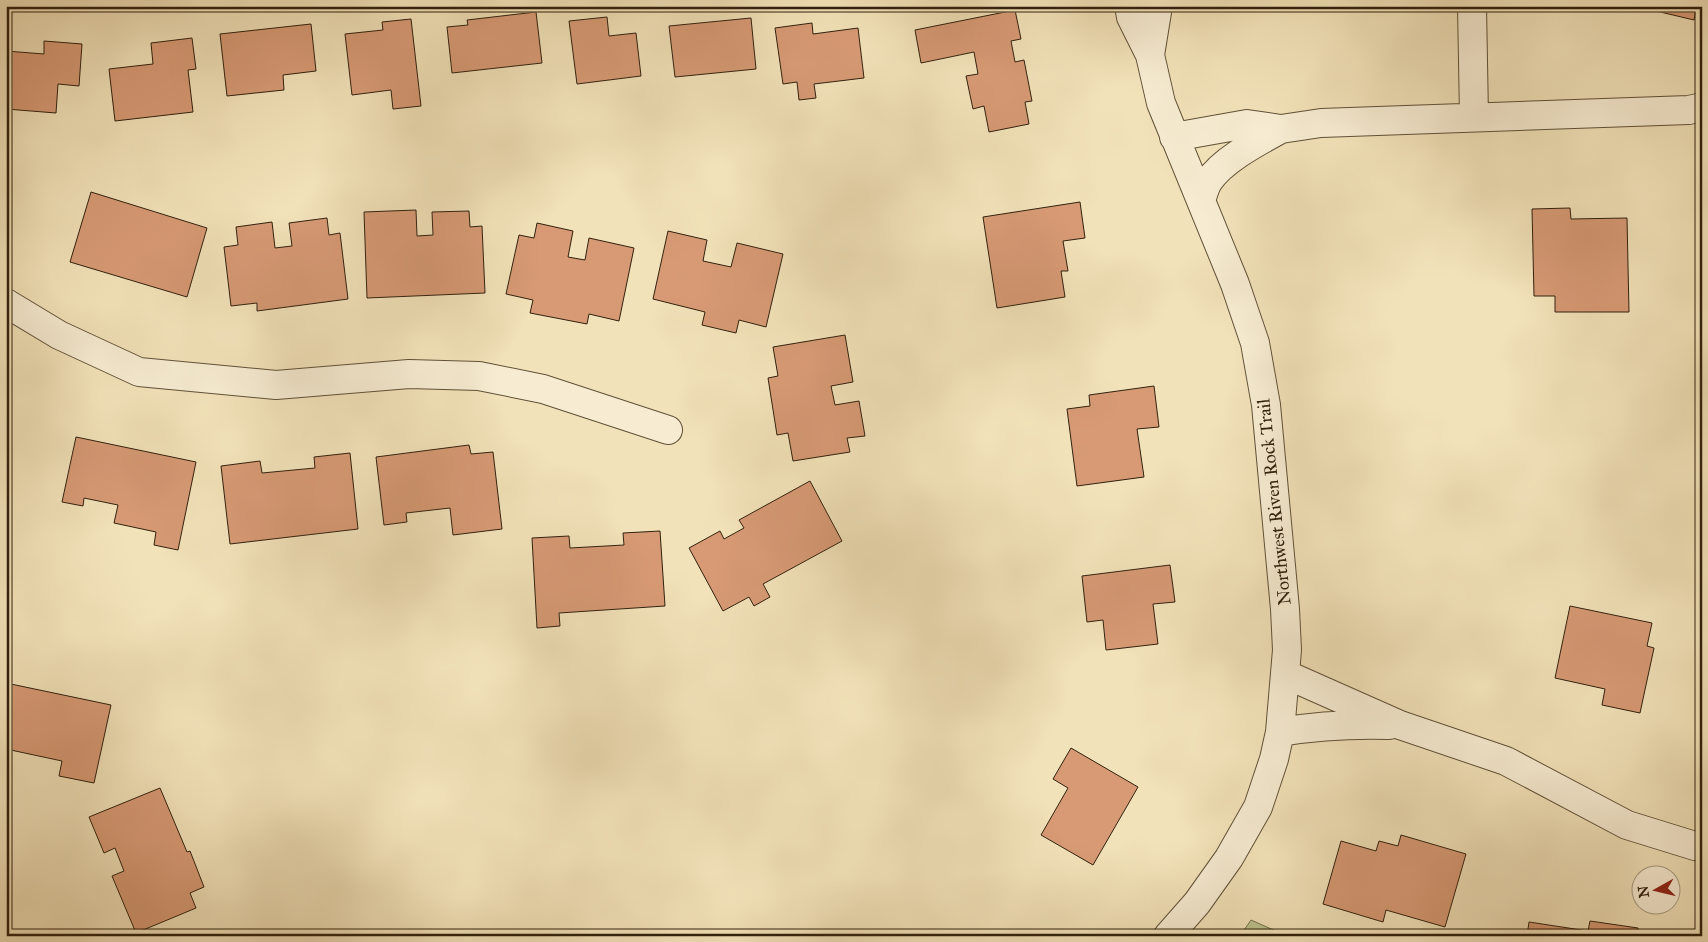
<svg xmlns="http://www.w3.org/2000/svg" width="1708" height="942" viewBox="0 0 1708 942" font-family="'IM FELL Great Primer',serif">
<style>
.green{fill:#bcc38e;stroke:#76724e}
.building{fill:#d79a75;stroke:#30210d}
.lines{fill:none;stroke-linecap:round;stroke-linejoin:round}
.minor-casing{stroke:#605138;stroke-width:30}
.minor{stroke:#f7ecd2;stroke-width:28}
.labels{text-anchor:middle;stroke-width:4;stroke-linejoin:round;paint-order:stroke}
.street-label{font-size:18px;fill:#30210d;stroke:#f7ecd2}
</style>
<rect width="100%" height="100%" fill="#f2e2b9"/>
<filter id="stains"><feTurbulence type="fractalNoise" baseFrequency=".004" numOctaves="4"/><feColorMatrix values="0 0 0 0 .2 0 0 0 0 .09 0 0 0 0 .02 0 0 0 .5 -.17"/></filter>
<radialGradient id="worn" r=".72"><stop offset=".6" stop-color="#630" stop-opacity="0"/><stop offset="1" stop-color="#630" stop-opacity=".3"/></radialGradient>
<path class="green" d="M1251,920L1287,936H1240Z"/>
<path class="building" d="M1635,6H1697L1694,20Z
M1015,10L1021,39L1011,41L1015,62L1024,60L1032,101L1025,102L1029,124L989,132L984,106L973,109L966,76L978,74L974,52L921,63L915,30Z
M536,12L542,63L452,73L447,27L468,25L467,20Z
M607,17L609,36L636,33L641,76L577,84L569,21Z
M751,18L756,69L675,77L669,26Z
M411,19L421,106L393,109L391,90L352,95L345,34L383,30L382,22Z
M812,23L813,34L858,28L864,78L814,84L816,98L799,100L797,82L783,84L775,28Z
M311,24L316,71L283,75L284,90L227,96L220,34Z
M192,38L196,69L188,70L193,112L115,121L109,69L153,64L151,43Z
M44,41L82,44L79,86L58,84L56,113L6,109V51L44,54Z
M91,192L207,228L187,297L70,262Z
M1080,202L1085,238L1063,241L1068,271H1061L1065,297L997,308L983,217Z
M1570,208L1571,219L1627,218L1629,312H1555V296H1534L1532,209Z
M416,210L417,236L433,235L432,212L469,211L470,227L482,226L485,293L367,298L364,212Z
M327,218L329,235L340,233L348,299L257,311V303L231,306L224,247L238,245L236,227L272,222L275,248L292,246L289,223Z
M537,223L573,231L568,257L585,260L589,238L634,248L619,321L589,314L587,324L530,313L533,300L506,294L519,235L534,238Z
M668,231L707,240L703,261L731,267L737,243L783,254L766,327L739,320L736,333L702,325L705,312L653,299Z
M845,335L853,382L831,386L835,405L859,401L865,436L847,438L850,452L793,461L788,433L777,435L768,378L778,376L773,347Z
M1154,386L1159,427L1137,429L1144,477L1077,486L1067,409L1090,406L1089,395Z
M76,437L196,462L178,550L154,545L156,532L114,523L118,505L84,498L83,506L62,502Z
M469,445L471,454L493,452L502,529L453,535L450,508L406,513L407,522L384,525L376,457Z
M350,453L358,529L230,544L221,466L260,461L262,473L315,468L314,457Z
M810,481L842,541L763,584L770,597L754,606L749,597L723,611L689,548L720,531L724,539L744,528L739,520Z
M660,531L665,606L559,613L560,626L537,628L532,538L569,536L570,548L624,545L623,533Z
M1170,565L1175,602L1153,604L1158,644L1106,650L1103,620L1087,622L1082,576Z
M1570,606L1652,623L1647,646L1654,648L1640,713L1602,705L1605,689L1555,678Z
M6,683L111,705L94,783L59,776L62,761L6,749Z
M1071,748L1138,787L1093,865L1041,835L1068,788L1053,779Z
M160,788L187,852L190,851L204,887L190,893L196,908L136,933L112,876L124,871L115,848L104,853L89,817Z
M1401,835L1466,854L1445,927L1386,910L1383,922L1323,904L1341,841L1376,851L1379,841L1398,846Z
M1590,921L1638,928L1637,936H1527L1529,922L1588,931Z"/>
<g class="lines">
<defs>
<path id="minor" d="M1129,6L1131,17L1150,55L1161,103L1235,284L1255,343L1266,405L1285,609L1287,650L1280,732L1274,759L1258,807L1229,858L1197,903L1168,936
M1472,6L1474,117
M1150,55L1158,6
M1174,137L1247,124L1281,129L1321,123L1689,110L1702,107
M1201,200C1203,195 1205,187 1208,182C1222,160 1259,141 1281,129
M6,303L59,335L139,372L276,385L409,374L479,376L543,389L668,430
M1285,674L1400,725L1506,761L1627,825L1695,846H1702
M1280,732C1316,726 1352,724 1389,725"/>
</defs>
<use href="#minor" class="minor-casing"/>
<use href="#minor" class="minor"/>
</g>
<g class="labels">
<g class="street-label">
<text transform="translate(1274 502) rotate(-96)" y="6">Northwest Riven Rock Trail</text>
</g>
</g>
<rect width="1708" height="942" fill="none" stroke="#f2e2b9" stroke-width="25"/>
<rect x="8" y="8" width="1693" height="927" fill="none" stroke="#30210d" stroke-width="2.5"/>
<rect x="12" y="12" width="1683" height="917" fill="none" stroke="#30210d"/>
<g transform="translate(1656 890) rotate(262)"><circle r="24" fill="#f7ecd2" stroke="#a79b83"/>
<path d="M0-4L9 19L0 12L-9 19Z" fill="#8f2418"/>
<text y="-8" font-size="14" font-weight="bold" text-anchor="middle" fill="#30210d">N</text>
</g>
<rect width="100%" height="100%" filter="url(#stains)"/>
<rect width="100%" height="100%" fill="url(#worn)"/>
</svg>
